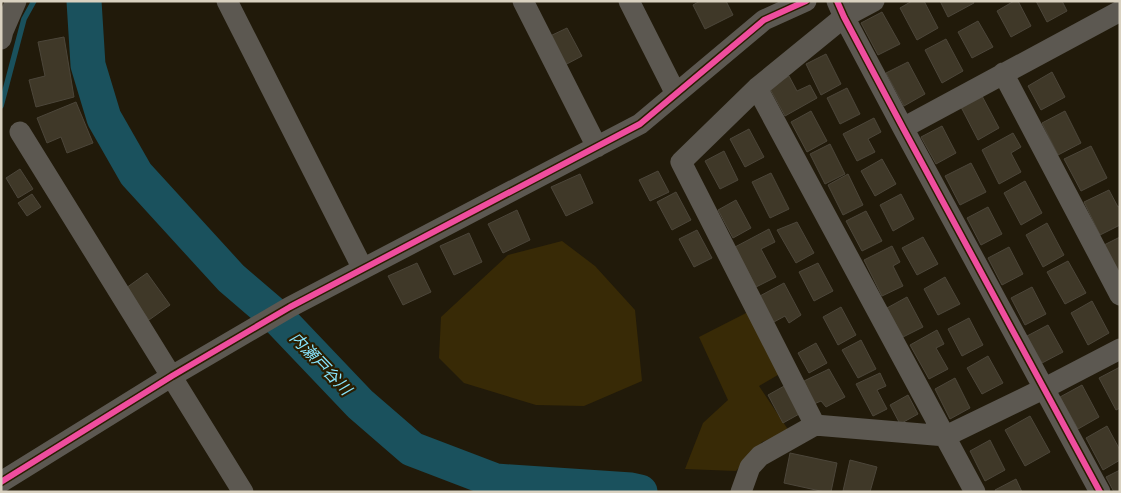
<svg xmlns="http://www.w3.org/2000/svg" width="1121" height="493" viewBox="0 0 1121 493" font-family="'Archivo Narrow','Noto Sans JP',sans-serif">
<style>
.green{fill:#382a06}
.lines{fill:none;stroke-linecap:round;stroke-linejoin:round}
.stream{stroke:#1a515d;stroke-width:5.5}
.river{stroke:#1a515d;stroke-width:35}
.building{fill:#3f3828;stroke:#4c463a}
.minor{stroke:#5c5851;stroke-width:21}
.cycleway-casing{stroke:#2a1d01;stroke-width:9}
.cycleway{stroke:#ef4d9e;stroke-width:6}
.labels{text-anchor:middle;stroke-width:4.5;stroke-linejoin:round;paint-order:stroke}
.water-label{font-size:16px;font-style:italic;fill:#88e5fe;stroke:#2a1d01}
</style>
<rect width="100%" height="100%" fill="#211a0a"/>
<path class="green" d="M562,241L595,266L635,310L642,381L584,406L536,405L464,383L439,358L441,317L508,255Z
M752,310L783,372L759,386L789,431L762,442L736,471L685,469L703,423L728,400L699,337Z"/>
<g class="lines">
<path class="stream" d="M1,106L24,19L34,1"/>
<path class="river" d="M84,1L88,65L104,118L136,174L231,278L280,320L360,404L412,449L496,481L631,490L640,492"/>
</g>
<path class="building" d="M700,1H726L733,15L705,29L693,5Z
M912,1H924L938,28L917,40L900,8Z
M940,1H973L974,3L948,17Z
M1014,1H1018L1031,26L1011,37L997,11Z
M1036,1H1062L1067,11L1047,22Z
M882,12L900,44L878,55L861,23Z
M978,21L993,47L972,58L958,32Z
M567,28L582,56L563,66L548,37Z
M64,37L74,97L36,107L29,80L45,76L38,42Z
M946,39L963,71L942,83L925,50Z
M826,54L841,84L821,95L806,64Z
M908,62L925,94L904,106L886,73Z
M1052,72L1065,97L1041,110L1028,86Z
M789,76L797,91L810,85L817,98L785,116L769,87Z
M847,88L860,114L840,124L827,98Z
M982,96L999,128L978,140L961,107Z
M76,102L93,143L67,153L61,137L47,143L37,118Z
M811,111L827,141L807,152L791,122Z
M1065,111L1081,143L1058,155L1042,123Z
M874,118L881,132L868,139L875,152L857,161L843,134Z
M942,126L956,153L936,164L921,137Z
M749,129L764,157L745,167L730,139Z
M1013,133L1021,147L1011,153L1021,172L999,184L982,150Z
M830,144L845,174L825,184L810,154Z
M1091,146L1107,178L1081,191L1064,159Z
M724,151L738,180L720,189L705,161Z
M882,159L896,184L875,196L861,171Z
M971,163L986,192L960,205L945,176Z
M20,169L33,189L18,198L6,178Z
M658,171L669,192L650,201L639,180Z
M771,173L789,209L770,218L752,182Z
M580,174L593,203L566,216L551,187Z
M848,174L863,205L843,215L828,185Z
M1025,181L1042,213L1021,225L1004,193Z
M1109,190L1118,207L1120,206V225L1100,235L1084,202Z
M676,192L691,220L672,230L657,202Z
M32,194L41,207L27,216L18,203Z
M901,194L914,219L893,231L880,205Z
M736,200L751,228L733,238L718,210Z
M988,207L1002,234L981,245L967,218Z
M517,210L530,240L503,253L488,224Z
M866,211L882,241L862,251L846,221Z
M797,222L814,253L796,263L777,230Z
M1047,223L1064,255L1043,267L1026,235Z
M769,229L775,242L761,249L776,277L756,287L735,247Z
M697,230L712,258L694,267L679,239Z
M469,233L482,262L454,275L440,246Z
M923,237L938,264L917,275L902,248Z
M1120,237V276L1104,245Z
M892,246L900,262L893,266L903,286L882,296L864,260Z
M1009,247L1023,274L1002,285L988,258Z
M1068,261L1086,293L1065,304L1047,272Z
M417,263L431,292L403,305L388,276Z
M818,263L833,291L814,301L799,272Z
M147,273L170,305L149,320L126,288Z
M945,277L960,304L938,315L924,289Z
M784,283L801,315L789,323L785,316L772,323L758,297Z
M1032,287L1046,314L1025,325L1011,298Z
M907,297L923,327L903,337L887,308Z
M1092,301L1109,333L1088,345L1071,313Z
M841,307L856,335L838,345L823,317Z
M969,318L983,345L962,356L948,329Z
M1048,325L1063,352L1042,363L1027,336Z
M937,330L944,344L936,348L948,369L929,379L910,345Z
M861,340L876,369L858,378L842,350Z
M816,343L827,363L809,373L798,353Z
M988,356L1003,383L982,394L967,368Z
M1120,367V408L1116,410L1099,378Z
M829,369L845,397L826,407L821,401L814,404L804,381Z
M880,373L886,386L877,390L887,409L873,416L856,384Z
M955,378L970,408L950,419L935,389Z
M786,385L801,413L783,423L768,395Z
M1082,385L1099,417L1078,429L1060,397Z
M908,395L918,414L900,424L890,405Z
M1030,416L1050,452L1025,466L1005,430Z
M1107,426L1120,450V460L1103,470L1086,438Z
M990,440L1005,470L985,481L970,451Z
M790,453L837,463L831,492H825L784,483Z
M850,460L877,467L870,492L843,491Z
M1120,470V492H1114L1106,477Z
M1016,479L1022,492H996L995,490Z"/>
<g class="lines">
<path class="minor" d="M227,1L363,269
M523,1L597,147
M629,1L676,94
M837,1L844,17L903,128L1100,492
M1,39L3,31L16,1
M1003,73L1120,295
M757,88L975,492
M903,128L1120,11
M20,132L243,492
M815,425L681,162L757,88L844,17L874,1
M1,482L172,376L290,307L640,124L764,20L806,1
M741,492L750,467L760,456L815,425L946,436L1045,388L1120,349"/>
<defs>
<path id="cycleway" d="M837,1L844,17L903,128L1100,492
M1,482L172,376L290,307L640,124L764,20L806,1"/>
</defs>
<use href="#cycleway" class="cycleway-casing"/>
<use href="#cycleway" class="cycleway"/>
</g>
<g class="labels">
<g class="water-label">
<text transform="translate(321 363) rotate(46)" y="6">内瀬戸谷川</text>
</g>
</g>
<rect width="1121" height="493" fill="none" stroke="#d9d1c0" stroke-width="5"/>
</svg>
